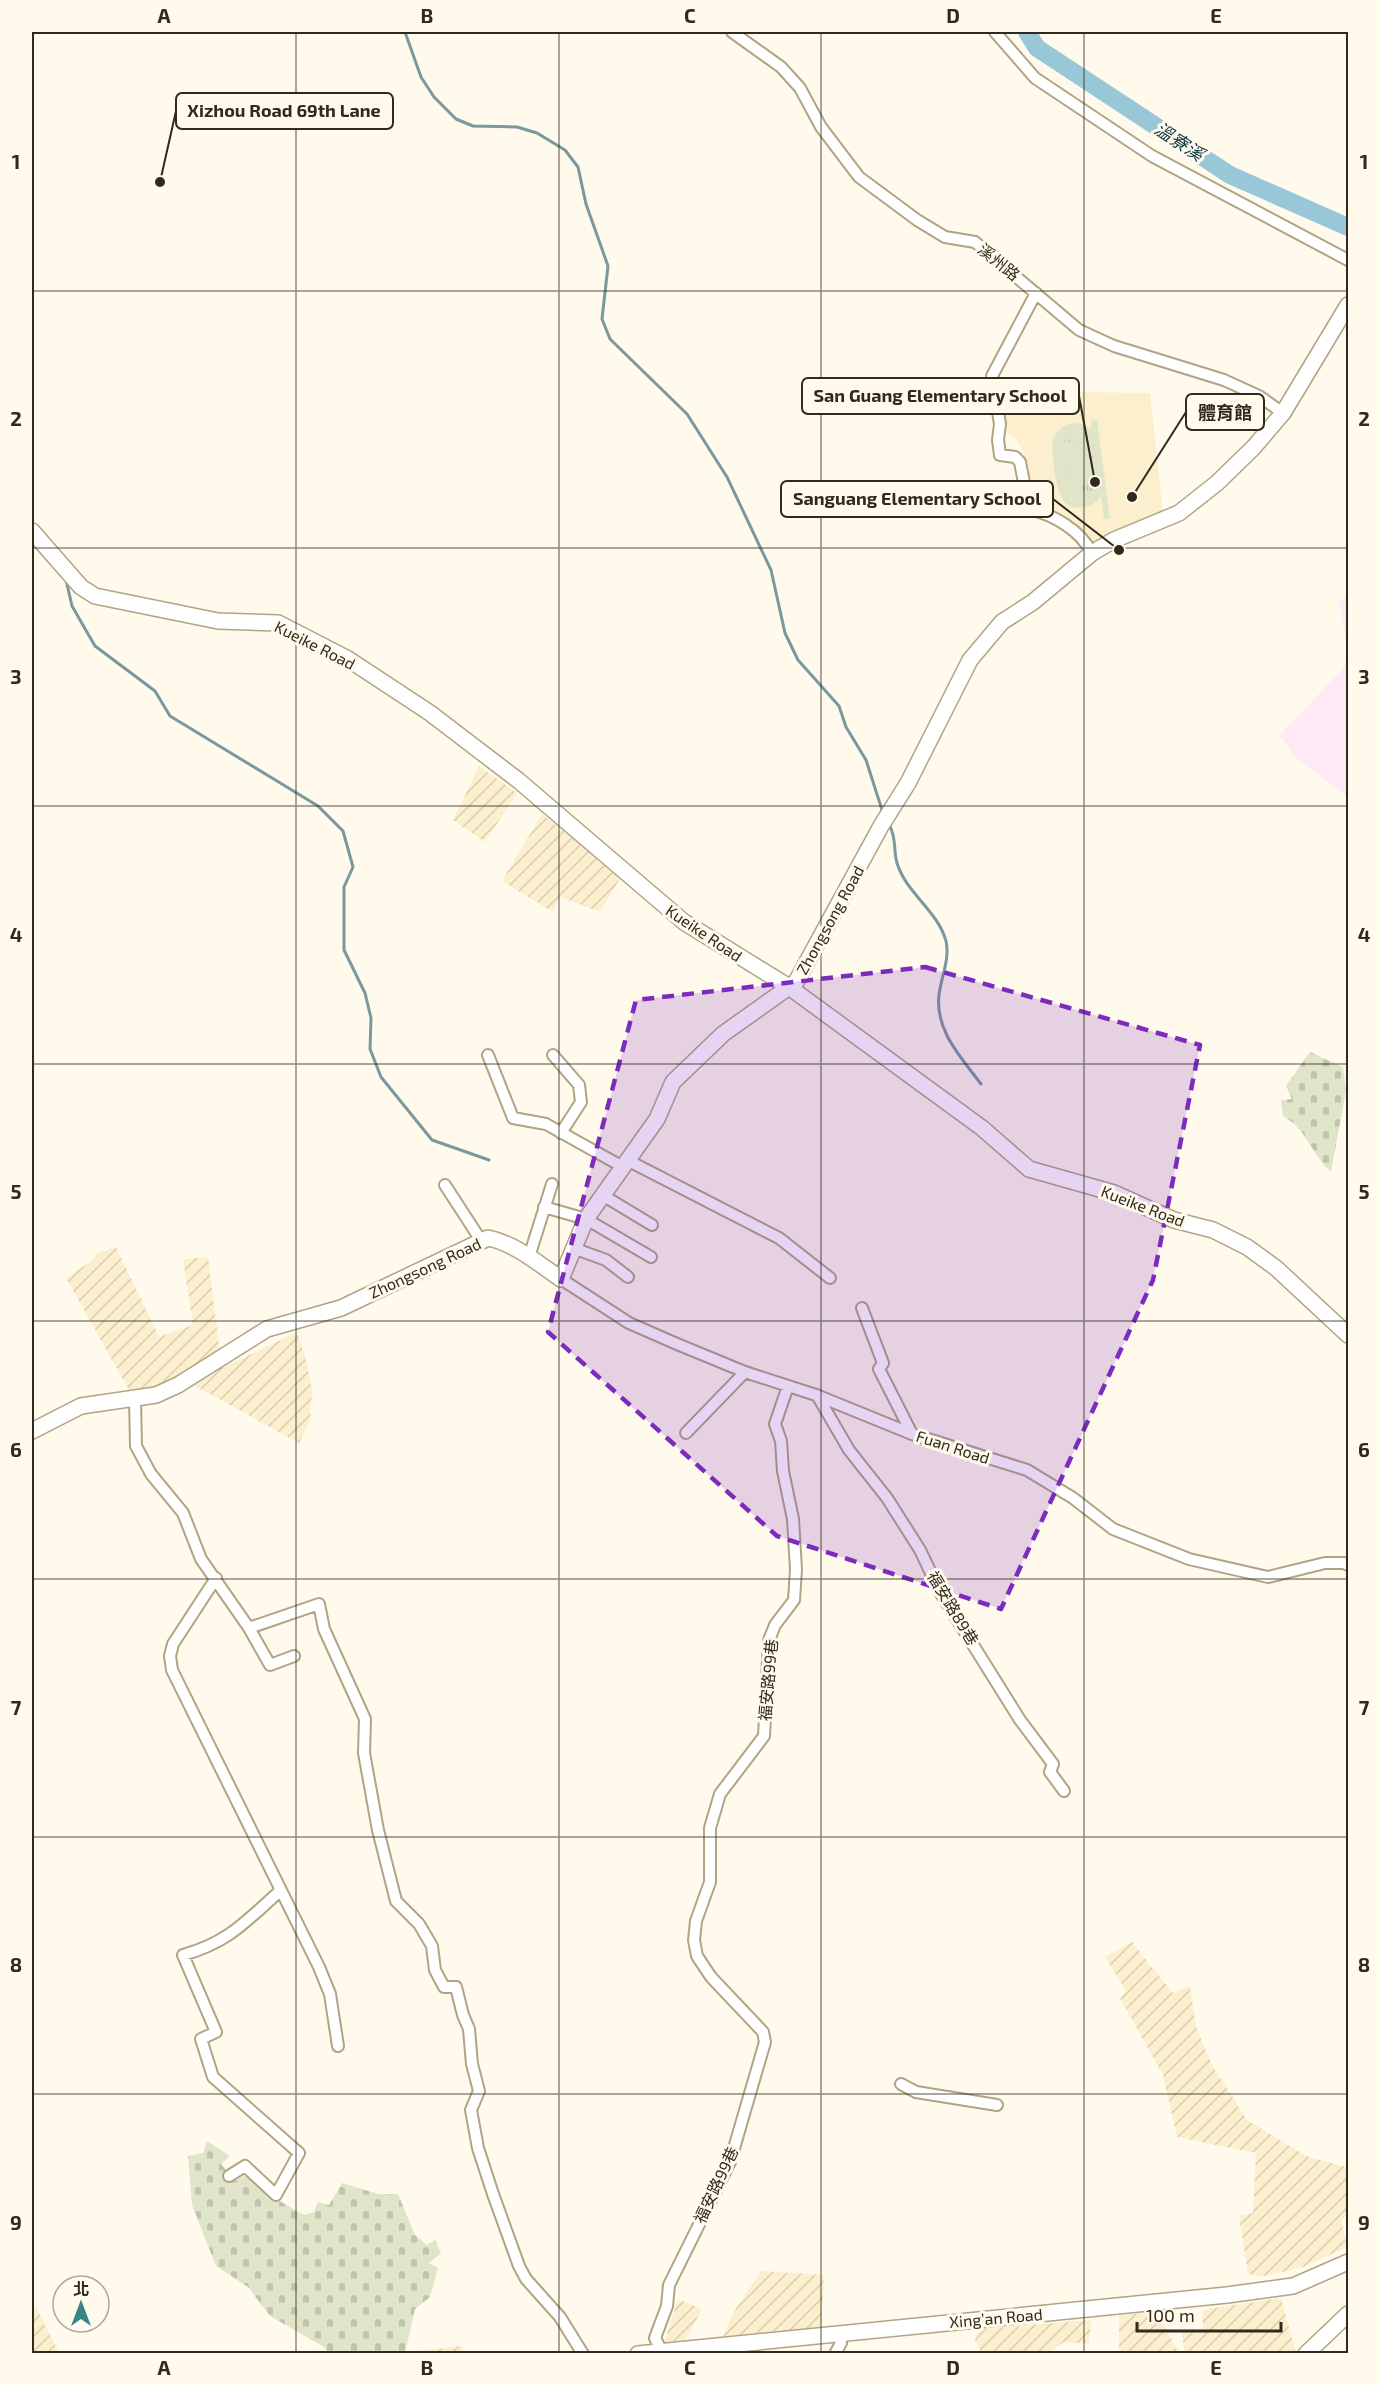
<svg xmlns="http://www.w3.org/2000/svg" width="1380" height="2385" viewBox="0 0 1380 2385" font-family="'Exo 2','Noto Sans TC',sans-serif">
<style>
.commercial{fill:#ffe9f7}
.industrial{fill:url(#industrial-furrows)}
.built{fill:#fcefcd}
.grass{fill:url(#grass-tufts)}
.cemetery{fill:url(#cemetery-stones)}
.garden{fill:#e0e4c9;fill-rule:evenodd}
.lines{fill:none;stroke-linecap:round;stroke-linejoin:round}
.stream{stroke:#79989f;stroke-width:3}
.river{stroke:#98c7d7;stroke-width:18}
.street-casing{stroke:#b1a484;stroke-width:14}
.secondary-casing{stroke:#b1a484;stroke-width:18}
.street{stroke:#fff;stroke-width:10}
.secondary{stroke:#fff;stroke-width:15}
.marked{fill:#7b2cbf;fill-opacity:0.2;stroke:#7b2cbf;stroke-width:4.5;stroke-dasharray:12 8;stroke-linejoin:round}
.grid{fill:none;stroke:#302a1d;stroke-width:1.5;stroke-opacity:0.55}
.labels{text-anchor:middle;stroke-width:6;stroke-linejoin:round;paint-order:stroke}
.street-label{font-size:16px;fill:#302a1d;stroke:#fffaec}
.water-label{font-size:18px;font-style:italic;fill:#0d3844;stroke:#fffaec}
.leader{fill:none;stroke:#302a1d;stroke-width:2}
.callout-dot{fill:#302a1d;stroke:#fffaec;stroke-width:2}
.callout{fill:#fffaec;stroke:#302a1d;stroke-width:2}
.callout-label{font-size:18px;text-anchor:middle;font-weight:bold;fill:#302a1d}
.neatline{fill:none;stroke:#302a1d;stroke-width:2}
.grid-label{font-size:20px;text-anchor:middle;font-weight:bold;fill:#302a1d}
</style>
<defs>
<pattern id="industrial-furrows" width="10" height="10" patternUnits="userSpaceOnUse" patternTransform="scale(1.5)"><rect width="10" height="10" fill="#fcefcd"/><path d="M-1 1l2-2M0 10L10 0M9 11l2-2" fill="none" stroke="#d8cdb0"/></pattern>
<pattern id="grass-tufts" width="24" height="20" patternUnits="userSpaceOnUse" patternTransform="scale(1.5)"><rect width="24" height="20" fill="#e0e4c9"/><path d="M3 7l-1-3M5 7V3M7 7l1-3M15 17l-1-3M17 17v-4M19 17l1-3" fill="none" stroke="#c0c4ac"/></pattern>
<pattern id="cemetery-stones" width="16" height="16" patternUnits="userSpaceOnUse" patternTransform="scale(1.5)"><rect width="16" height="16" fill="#e0e4c9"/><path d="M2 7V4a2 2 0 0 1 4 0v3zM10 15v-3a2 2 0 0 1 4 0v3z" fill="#c0c4ac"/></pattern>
</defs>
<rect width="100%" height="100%" fill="#fffaec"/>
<path class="commercial" d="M1348,596V653L1339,601Z
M1348,654V797L1291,754L1290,747L1279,736L1342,670Z"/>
<path class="industrial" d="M479,766L517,793L485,842L453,820Z
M542,814L621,877L600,912L560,897L553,912L502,881Z
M116,1247L159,1337L193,1325L183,1259L208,1257L222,1368L297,1332L305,1356L312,1389L310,1421L299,1443L179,1377L165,1387L130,1392L66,1278L90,1262L98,1253Z
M1132,1942L1173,1993L1190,1986L1196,2027L1212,2065L1247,2120L1306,2156L1346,2167L1348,2174V2216L1341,2219L1347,2247L1303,2267L1265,2276L1248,2274L1239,2216L1253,2213L1256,2153L1177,2137L1163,2075L1120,1998L1126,1991L1105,1957Z
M761,2271L824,2275L821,2327L723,2336L733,2313Z
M1281,2298L1296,2353H1185L1181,2330H1203L1202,2310Z
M678,2299L702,2309L684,2343L663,2347Z
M36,2307L58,2351L53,2353H35L32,2348V2309Z
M1156,2311L1178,2351L1123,2353L1119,2347V2316Z
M1091,2320L1089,2344L1064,2342L1047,2353H981L975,2339L980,2329Z
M462,2346L463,2353H410V2352Z"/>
<path class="built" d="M992,377L1039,388L1073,392L1150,393L1164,522L1090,554L1083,540L1034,507L1023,451L1016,439L1001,428Z"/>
<path class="grass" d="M1077,430L1087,434L1091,439L1097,487L1092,498L1080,503C1075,501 1071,500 1068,496C1060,486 1057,443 1064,434Z"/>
<path class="cemetery" d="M1310,1052L1343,1067L1346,1090L1331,1172C1310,1153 1308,1130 1283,1116L1281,1100L1292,1099L1286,1086Z
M207,2141L230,2156L221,2164L235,2181L246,2175L278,2200L304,2215L314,2212L318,2202L329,2205L342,2183L378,2194H398L415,2235L427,2245L435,2240L441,2253L429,2263L438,2268L430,2297L415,2309L405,2353H328L324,2347L270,2316L248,2287L216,2266L192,2205L188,2156L203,2153Z"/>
<path class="garden" d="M1097,420L1110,518L1104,519L1101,496C1092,509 1072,513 1062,499C1056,491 1051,448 1053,439C1056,432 1062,426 1070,424C1078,422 1085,424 1091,429V421ZM1077,430L1086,434L1091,439L1097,487L1092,498L1080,503C1075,502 1071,500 1068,496C1060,486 1057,443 1064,434Z
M1086,439L1093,484L1067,488L1061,443Z"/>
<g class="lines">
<path class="stream" d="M405,32L421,77L434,97L456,119L473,126L517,127L537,133L565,150L578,167L586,204L608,266L602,319L610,339L687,414L727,477L771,570L785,633L798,660L839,706L846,727L866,760L883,813
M66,580L72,606L95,646L155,691L170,716L318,806L343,831L353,867L344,887V950L365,993L371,1018L370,1049L381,1077L432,1140L489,1160
M889,824C897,839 893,849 897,863C906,893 938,911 946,941C950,960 941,977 939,995C935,1031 961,1057 981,1084"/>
<path class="river" d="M1027,32L1037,48L1230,175L1348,227"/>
<defs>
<path id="street" d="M732,32L781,67L800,88L821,127L859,177L917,220L945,237L975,242L1079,330L1114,346L1224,380L1259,396L1283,413
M995,32L1035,78L1152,156L1348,260
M1036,293L992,376L1000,424L998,440L1000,455L1015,457L1020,462L1029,509C1054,515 1080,530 1092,553
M488,1055L513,1118L546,1124L623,1167
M553,1055L579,1085L581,1102L561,1133
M627,1160L779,1238L830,1278
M445,1185L482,1242
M604,1196L652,1225
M544,1207L586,1219L651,1257
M573,1248L606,1260L628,1277
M529,1257L552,1184
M561,1279L629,1323L677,1344L745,1372L816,1395L912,1434L1027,1470L1073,1498L1113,1529L1189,1559L1268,1577L1325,1563H1344L1348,1565
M862,1308L883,1363L879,1369L912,1434
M817,1395L849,1450L887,1498L920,1550L940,1592L1020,1720L1053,1764L1050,1772L1064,1791
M135,1400L136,1446L151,1474L183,1513L201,1559L249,1628L319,1604L324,1629L365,1719L364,1753L378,1830L396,1901L419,1924L432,1946L435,1970L444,1987H456L463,2015L469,2029L472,2064L479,2091L471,2110L478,2148L493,2194L519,2266L526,2279L560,2317L583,2354
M686,1433L745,1372
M216,1578L173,1644L170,1656L172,1670L319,1967L330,1994L338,2046
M249,1628L270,1665L294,1656
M901,2084L916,2092L997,2105
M229,2176L245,2166L276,2195L299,2153L213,2077L201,2039L216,2032L183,1955C229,1942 245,1922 280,1891
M661,2350L655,2338L667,2306L669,2285L730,2162L765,2042L763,2032L711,1977L697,1956L694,1940L696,1921L710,1882V1828L720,1794L764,1736L769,1640L775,1625L794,1600L796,1569L793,1519L783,1471L781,1441L775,1424L788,1386
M835,2354L841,2343V2332"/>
<path id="secondary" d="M32,531L81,587L95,596L218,621L278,623L348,659L430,713L519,781L684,922L789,987L982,1128L1029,1169L1114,1193L1174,1220L1213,1230L1247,1247L1276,1268L1348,1335
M32,1431L81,1406L156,1395L178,1385L267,1329L341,1308L488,1238C514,1243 539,1264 561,1279L586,1219L657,1119L673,1082L723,1034L796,982L881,826L908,783L970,660L1002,622L1033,602L1092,553L1114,540L1179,513L1217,483L1254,447L1283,413L1348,305
M638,2354L1227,2295L1293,2286L1348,2262
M1306,2354L1348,2314"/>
</defs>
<use href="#street" class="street-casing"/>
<use href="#secondary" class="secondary-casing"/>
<use href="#street" class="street"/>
<use href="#secondary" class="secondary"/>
</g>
<path class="marked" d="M925,967L1200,1045L1153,1280L1001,1609L777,1536L548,1332L636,1000Z"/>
<path class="grid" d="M296,32V2354M559,32V2354M821,32V2354M1084,32V2354M32,291H1348M32,548H1348M32,806H1348M32,1064H1348M32,1321H1348M32,1579H1348M32,1837H1348M32,2094H1348"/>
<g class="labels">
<g class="street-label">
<text transform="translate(999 262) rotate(39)" y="6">溪州路</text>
<text transform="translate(315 645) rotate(27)" y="6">Kueike Road</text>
<text transform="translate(830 920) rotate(-61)" y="6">Zhongsong Road</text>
<text transform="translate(704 933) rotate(34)" y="6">Kueike Road</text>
<text transform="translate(1143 1206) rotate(21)" y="6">Kueike Road</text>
<text transform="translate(425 1268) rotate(-25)" y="6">Zhongsong Road</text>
<text transform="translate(953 1447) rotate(18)" y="6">Fuan Road</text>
<text transform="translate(953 1608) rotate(59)" y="6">福安路89巷</text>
<text transform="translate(768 1680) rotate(-85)" y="6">福安路99巷</text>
<text transform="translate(716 2185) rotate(-65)" y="6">福安路99巷</text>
<text transform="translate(996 2318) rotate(-5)" y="6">Xing’an Road</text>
</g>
<g class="water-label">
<text transform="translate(1179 142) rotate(33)" y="6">溫寮溪</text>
</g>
</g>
<path class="leader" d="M160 182L176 111M1095 482L1079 396M1132 497L1186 412M1119 550L1053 499"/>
<g class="callout-dot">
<circle cx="160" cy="182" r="6"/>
<circle cx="1095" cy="482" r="6"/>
<circle cx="1132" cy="497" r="6"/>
<circle cx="1119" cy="550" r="6"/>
</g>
<g class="callout">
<rect x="176" y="93" width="217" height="36" rx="6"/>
<rect x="802" y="378" width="277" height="36" rx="6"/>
<rect x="1186" y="394" width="78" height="36" rx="6"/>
<rect x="781" y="481" width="272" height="36" rx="6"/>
</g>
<g class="callout-label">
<text x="284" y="117">Xizhou Road 69th Lane</text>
<text x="940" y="402">San Guang Elementary School</text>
<text x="1225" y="419">體育館</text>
<text x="917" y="505">Sanguang Elementary School</text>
</g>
<rect width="1380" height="2385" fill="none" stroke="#fffaec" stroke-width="66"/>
<g transform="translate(81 2304)"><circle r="28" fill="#fffaec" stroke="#aca799" stroke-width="1.5"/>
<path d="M0-4.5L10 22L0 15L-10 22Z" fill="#3a8387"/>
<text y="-9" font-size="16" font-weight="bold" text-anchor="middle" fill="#302a1d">北</text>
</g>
<path d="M1137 2322v9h144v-9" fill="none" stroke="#302a1d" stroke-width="3"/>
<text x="1146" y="2322" font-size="18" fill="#302a1d" stroke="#fffaec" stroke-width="4.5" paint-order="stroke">100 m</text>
<rect x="33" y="33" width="1314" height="2319" class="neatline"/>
<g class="grid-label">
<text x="164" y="23">A</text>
<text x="427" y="23">B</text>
<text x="690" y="23">C</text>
<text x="953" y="23">D</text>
<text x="1216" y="23">E</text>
<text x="16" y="169">1</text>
<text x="1364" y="169">1</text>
<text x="16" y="426">2</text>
<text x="1364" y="426">2</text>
<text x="16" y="684">3</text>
<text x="1364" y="684">3</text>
<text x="16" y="942">4</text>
<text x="1364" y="942">4</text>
<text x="16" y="1199">5</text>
<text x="1364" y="1199">5</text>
<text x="16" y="1457">6</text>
<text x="1364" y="1457">6</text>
<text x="16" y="1715">7</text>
<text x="1364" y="1715">7</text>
<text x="16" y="1972">8</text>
<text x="1364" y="1972">8</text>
<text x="16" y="2230">9</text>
<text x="1364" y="2230">9</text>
<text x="164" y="2375">A</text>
<text x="427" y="2375">B</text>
<text x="690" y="2375">C</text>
<text x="953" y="2375">D</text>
<text x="1216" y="2375">E</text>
</g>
</svg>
